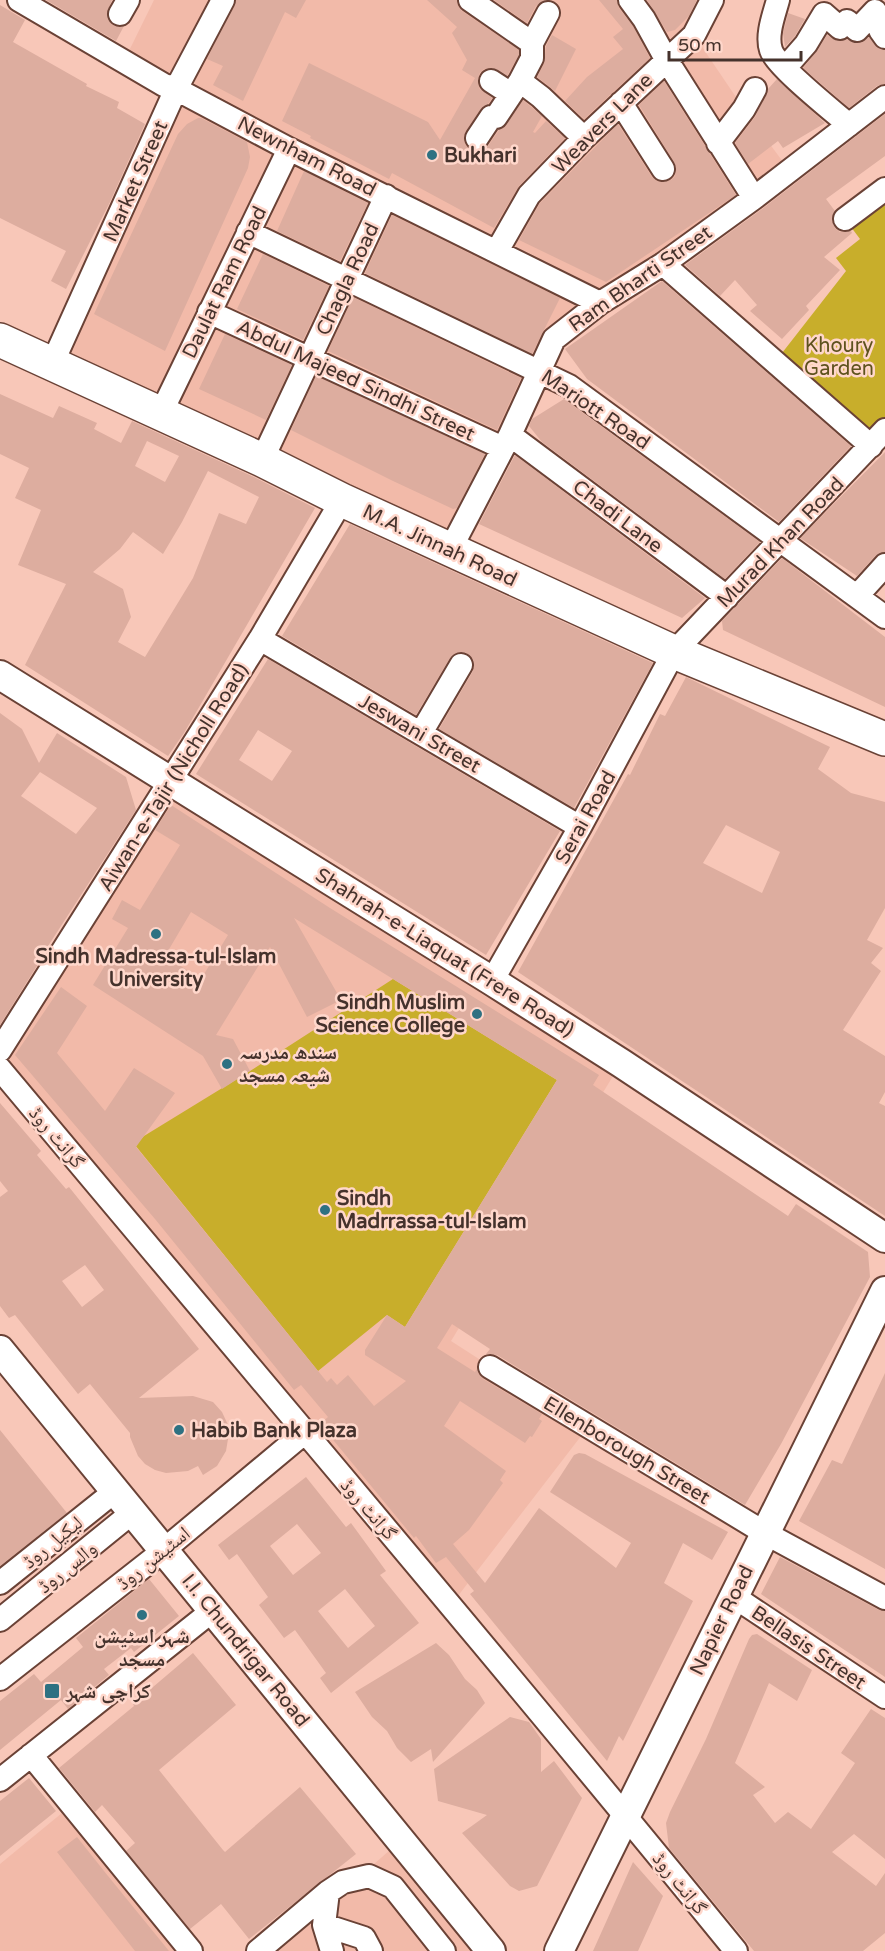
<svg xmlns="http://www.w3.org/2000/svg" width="885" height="1951" viewBox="0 0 885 1951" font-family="'Varela Round','Noto Naskh Arabic',sans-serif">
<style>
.built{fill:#f2baa9}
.green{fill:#c8ae2b}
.building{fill:#ddad9f;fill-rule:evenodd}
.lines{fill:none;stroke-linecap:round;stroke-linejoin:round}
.minor-casing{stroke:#6a4236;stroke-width:26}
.major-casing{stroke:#6a4236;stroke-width:32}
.highway-casing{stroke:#6a4236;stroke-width:36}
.minor{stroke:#fff;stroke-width:22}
.major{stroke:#fff;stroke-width:28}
.highway{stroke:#fff;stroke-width:33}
.poi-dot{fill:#2e7182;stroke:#ffd7cb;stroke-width:2}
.labels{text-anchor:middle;stroke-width:5;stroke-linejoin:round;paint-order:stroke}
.street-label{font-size:20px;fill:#45322c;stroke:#ffd7cb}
.poi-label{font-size:20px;font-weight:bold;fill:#45322c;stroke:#ffd7cb;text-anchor:start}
.park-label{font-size:20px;fill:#5e521d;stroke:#ffd7cb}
</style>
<rect width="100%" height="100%" fill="#f8c7b8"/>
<path class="built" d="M154,0H682L699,26L694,35L744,109L789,170L554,339L450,550L52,364L176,89L124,61Z
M172,780L621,1063L451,1341L578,1423L588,1427L451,1605L0,1069V1051Z
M62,1813L180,1951H0V1864Z
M390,1850L472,1951H272L358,1878Z"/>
<path class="green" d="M885,189V430L871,446L775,362L846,271L836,258L860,239L845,219Z
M393,979L557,1080L405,1327L387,1315L318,1371L135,1145L144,1136L250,1071Z"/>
<path class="building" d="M46,0H112L107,13L108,20L114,26H124L116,41Z
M236,0H306L296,18L285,12L243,101L213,85L223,66L207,59Z
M427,0H457L458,6L462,11L519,50V55L507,76L491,68L484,69L479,74L478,81L479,88L492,98L488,104L480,110L466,131L464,138L465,144L469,149L477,151L483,150L488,146L499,130L507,124L523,100L542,116L533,132L535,133L546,121L565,138L519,186L494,228L392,173L389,179L310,138L311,136L282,121L309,63L428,122L440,140L475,78L462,70L467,60L452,33L457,27Z
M494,0H546L536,6L527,23Z
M599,0H617L619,8L633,26L650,58L584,119L565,101L587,77L623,49L613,37L623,29Z
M647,0H697L689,16L675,30L667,32Z
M0,5L25,20L13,42L87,84L86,86L119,102L117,108L145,124L110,202L66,289L51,281L66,251L0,218Z
M788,13L805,19L795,36L785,47L783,33Z
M552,35L576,49L555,91L537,77L544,64L546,46Z
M827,35L837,41L847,39L855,43H861L869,37L879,49L885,50V84L877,86L849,108L803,68L817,51Z
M777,79L825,123L783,148L778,141L748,164L735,143L755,117L768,89Z
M664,81L736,195L606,282L519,240L540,203L618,124L652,177L657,181L664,182L671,180L675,176L676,169L674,162L639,105Z
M885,114V156L826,199L835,211L832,220L835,228L840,232L851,231L852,233L824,257L840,270L806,306L809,310L782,339L750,311L757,305L735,280L720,296L685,265L762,209Z
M198,118H201L247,142L250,157L248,168L165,351L94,314L178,134L187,124Z
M304,171L368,203L340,261L277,231Z
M392,215L560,298L532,354L365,273Z
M263,254L329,286L303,340L237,309Z
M662,281L851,446L779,522L587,379L565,349Z
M353,297L521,378L497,430L328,351Z
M225,334L292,365L266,420L199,389Z
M316,376L485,454L457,508L453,509L393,481L291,430Z
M0,394L53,418L59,406L97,423L94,429L121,443L132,421L254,477L315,508L184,733L168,756L25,665L66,584L18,565L41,510L15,498L29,468L0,454ZM147,441L179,456L165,482L135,466ZM208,471L259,497L246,524L219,513L193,578L145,657L118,642L131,617L123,589L93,572L120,549L133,532L163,554L182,522Z
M564,399L760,542L725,579L542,442L529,426L532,419Z
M885,452V552L875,556L857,576L800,538Z
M515,455L705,598L682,618L479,524Z
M350,524L653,663L574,808L439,729L473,671L474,665L473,659L467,653L461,652L454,654L450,658L416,715L282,636Z
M782,558L885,637V707L723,630L722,621Z
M268,659L560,831L486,955L196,774ZM258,730L292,751L272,781L239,760Z
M686,677L830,747L818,769L851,793L885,802V908L867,940L883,948L871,963L881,971L843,1030L885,1056V1092L879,1103L885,1106V1216L518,972L628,774L630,775L660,714L665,716ZM726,825L780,852L762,893L703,863Z
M0,713L22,729L39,763L57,733L126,777L136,810L39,960L40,961L0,1025ZM40,772L97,808L76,834L21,796Z
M171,805L330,908L599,1075L593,1085L788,1216L796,1204L868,1252L870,1277L781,1444L745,1505L497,1355L486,1354L490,1349L452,1324L437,1348L475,1372L477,1369L483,1379L542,1414L539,1419L542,1421L532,1437L530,1436L525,1443L460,1401L444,1426L506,1471L500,1480L503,1483L469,1530L453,1544L485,1583L539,1508L616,1568L631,1543L550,1492L574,1455L579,1453L585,1454L728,1532L712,1560L683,1543L664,1583L693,1601L623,1741L619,1736L607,1761L470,1594L474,1591L446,1557L436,1563L416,1536L414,1538L320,1424L328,1417L301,1385L294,1390L155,1219L15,1055L61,987L87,1006L57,1053L105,1111L134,1068L175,1093L136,1147L327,1382L331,1378L337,1385L348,1375L374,1406L406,1381L365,1355V1350L387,1315L405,1327L557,1080L294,918L341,1000L307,1017L270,947L216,1035L233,1039L250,1071L222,1089L203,1056L93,985L128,928L112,919L122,900L140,910L180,845L155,830ZM191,912L228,935L201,979L165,956Z
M0,1103L41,1151L37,1155L66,1189L69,1187L199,1349L139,1398L193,1396L213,1402L222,1412L228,1425V1439L226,1451L217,1466L203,1475L198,1466L188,1471L166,1473L155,1470L145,1464L138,1456L130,1437V1433L90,1384L78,1394L15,1315L9,1318L0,1306V1197L8,1191L0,1181ZM85,1265L104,1290L82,1307L62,1281Z
M885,1373V1569L799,1521L832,1460L842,1464Z
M0,1430L67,1513L0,1566Z
M306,1477L346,1527L351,1523L386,1571L380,1575L419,1623L331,1693L320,1678L326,1673L295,1630L284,1638L259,1605L268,1597L237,1554L229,1560L218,1545ZM297,1524L321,1553L293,1575L270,1546ZM345,1589L375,1626L348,1648L318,1611Z
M780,1557L879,1610L885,1611V1677L761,1594Z
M149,1579L179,1616L134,1652L131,1648L104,1669L109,1675L68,1709L61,1700L0,1750V1701L34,1674L41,1682L83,1647L76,1638Z
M757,1634L812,1670L797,1701L769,1683L735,1763L765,1787L753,1795L775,1823L788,1812L811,1829L855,1763L841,1753L871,1709L885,1718V1859L854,1834L832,1852L876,1886L885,1873V1933L863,1951H754L669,1848L666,1823L670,1812L706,1739L749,1639L752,1635Z
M436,1643L449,1655L465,1679L477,1690L485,1703L433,1762L431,1749L411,1762L397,1748L387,1731L372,1717L355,1692Z
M193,1653L236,1705L159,1770L223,1850L225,1852L300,1787L356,1854L249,1939L221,1904L190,1929L126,1851L135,1843L102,1805L95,1812L59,1768L134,1706L133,1704Z
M510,1717L529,1722L541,1739V1772L554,1761L582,1798L537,1886L519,1891L510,1886L462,1833L487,1815L438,1801L434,1769Z
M29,1778L56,1811L0,1856V1801Z
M77,1837L108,1876L169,1951H135L57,1852Z
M633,1862L663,1896L638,1951H593Z"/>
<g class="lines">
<defs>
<path id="minor" d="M19,0L164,85L176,89L289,149L600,303
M470,0L532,43V58L520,81L541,97L584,138
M630,0L644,19L666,59L754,198
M778,0C774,15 766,35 771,50C776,66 833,111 849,125
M120,14L128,0
M532,43L548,13
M785,68L806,44L824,14L840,28L847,21L857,30L875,11L885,24L880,30L885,37
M491,81L511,94
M621,103L663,169
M477,138L491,117H496L520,81
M718,143L744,109L755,89
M845,219L885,189
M248,232L569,386L885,617
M497,251L529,195L584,138L694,35L712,0
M663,264L871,446
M209,312L503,448
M52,364L176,89L223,0
M160,415L289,149
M510,435L727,597
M262,460L386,196
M450,550L510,435L554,339L600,303L663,264L754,198L885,97
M857,596L885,565
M260,639L580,827
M421,733L461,665
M492,981L580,827L674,652L885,430
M0,1050L260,639L342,500
M0,1069C246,1363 494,1654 736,1951
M490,1367L765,1533L885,1598
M0,1583L104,1500
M733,1596L885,1697
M0,1620L133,1512
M0,1679L153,1559L304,1433
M31,1755L191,1951
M0,1780L202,1619
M328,1892L324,1925L332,1951
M324,1925L364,1938L371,1951
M258,1951L328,1892L343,1882L369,1876L393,1887L444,1951"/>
<path id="major" d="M0,675L492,981L621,1063L885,1238
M0,1350L491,1951
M559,1951L885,1291"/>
<path id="highway" d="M0,340L262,460L342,500L674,652L885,739"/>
</defs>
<use href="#minor" class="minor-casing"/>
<use href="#major" class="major-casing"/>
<use href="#highway" class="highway-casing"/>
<use href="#minor" class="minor"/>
<use href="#major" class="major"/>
<use href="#highway" class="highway"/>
</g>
<g class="poi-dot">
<circle cx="432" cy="155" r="6"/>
<circle cx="156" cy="934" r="6"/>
<circle cx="477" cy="1014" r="6"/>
<circle cx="227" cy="1064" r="6"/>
<circle cx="325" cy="1210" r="6"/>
<circle cx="179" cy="1430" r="6"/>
<circle cx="142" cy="1615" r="6"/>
<rect x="44" y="1683" width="16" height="16" rx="3"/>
</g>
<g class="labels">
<g class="street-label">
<text transform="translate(602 123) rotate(-45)" y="7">Weavers Lane</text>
<text transform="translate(307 156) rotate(27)" y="7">Newnham Road</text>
<text transform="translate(135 181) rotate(-66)" y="7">Market Street</text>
<text transform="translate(640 278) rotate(-35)" y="7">Ram Bharti Street</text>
<text transform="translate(347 279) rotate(-65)" y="7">Chagla Road</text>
<text transform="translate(224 282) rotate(-64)" y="7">Daulat Ram Road</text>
<text transform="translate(356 380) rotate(25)" y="7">Abdul Majeed Sindhi Street</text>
<text transform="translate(596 409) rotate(34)" y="7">Mariott Road</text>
<text transform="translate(618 516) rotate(37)" y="7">Chadi Lane</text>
<text transform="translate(780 542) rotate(-46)" y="7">Murad Khan Road</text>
<text transform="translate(440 545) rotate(25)" y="7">M.A. Jinnah Road</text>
<text transform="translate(420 733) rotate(30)" y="7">Jeswani Street</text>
<text transform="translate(173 777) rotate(-58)" y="7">Aiwan-e-Tajir (Nicholl Road)</text>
<text transform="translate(585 817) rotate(-61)" y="7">Serai Road</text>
<text transform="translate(445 952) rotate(32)" y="7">Shahrah-e-Liaquat (Frere Road)</text>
<text transform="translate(57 1137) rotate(50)" y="7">گرانٹ روڈ</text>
<text transform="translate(627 1450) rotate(31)" y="7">Ellenborough Street</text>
<text transform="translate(369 1509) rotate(49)" y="7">گرانٹ روڈ</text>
<text transform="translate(52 1542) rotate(-39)" y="7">لیکیل روڈ</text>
<text transform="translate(153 1558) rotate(-39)" y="7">اسٹیشن روڈ</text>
<text transform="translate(67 1567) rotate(-39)" y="7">والس روڈ</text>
<text transform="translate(721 1620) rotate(-64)" y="7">Napier Road</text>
<text transform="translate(809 1647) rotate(34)" y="7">Bellasis Street</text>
<text transform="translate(246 1650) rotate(51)" y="7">I.I. Chundrigar Road</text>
<text transform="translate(680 1883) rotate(51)" y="7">گرانٹ روڈ</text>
</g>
<g class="poi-label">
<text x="444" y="162">Bukhari</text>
<text x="156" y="963" text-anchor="middle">Sindh Madressa-tul-Islam<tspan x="156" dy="23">University</tspan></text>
<text x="465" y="1009" text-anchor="end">Sindh Muslim<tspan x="465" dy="23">Science College</tspan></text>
<text x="239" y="1059">سندھ مدرسہ<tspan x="239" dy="23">شیعہ مسجد</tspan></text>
<text x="337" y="1205">Sindh<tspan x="337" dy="23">Madrrassa-tul-Islam</tspan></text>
<text x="191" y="1437">Habib Bank Plaza</text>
<text x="142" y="1643" text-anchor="middle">شہر اسٹیشن<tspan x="142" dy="23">مسجد</tspan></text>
<text x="66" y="1698">کراچی شہر</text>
</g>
<g class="park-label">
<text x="839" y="352">Khoury<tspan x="839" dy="23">Garden</tspan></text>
</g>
</g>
<path d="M669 51v9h132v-9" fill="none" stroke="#45322c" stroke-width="3"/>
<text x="678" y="51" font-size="18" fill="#45322c" stroke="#ffd7cb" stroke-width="4.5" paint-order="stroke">50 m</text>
</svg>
